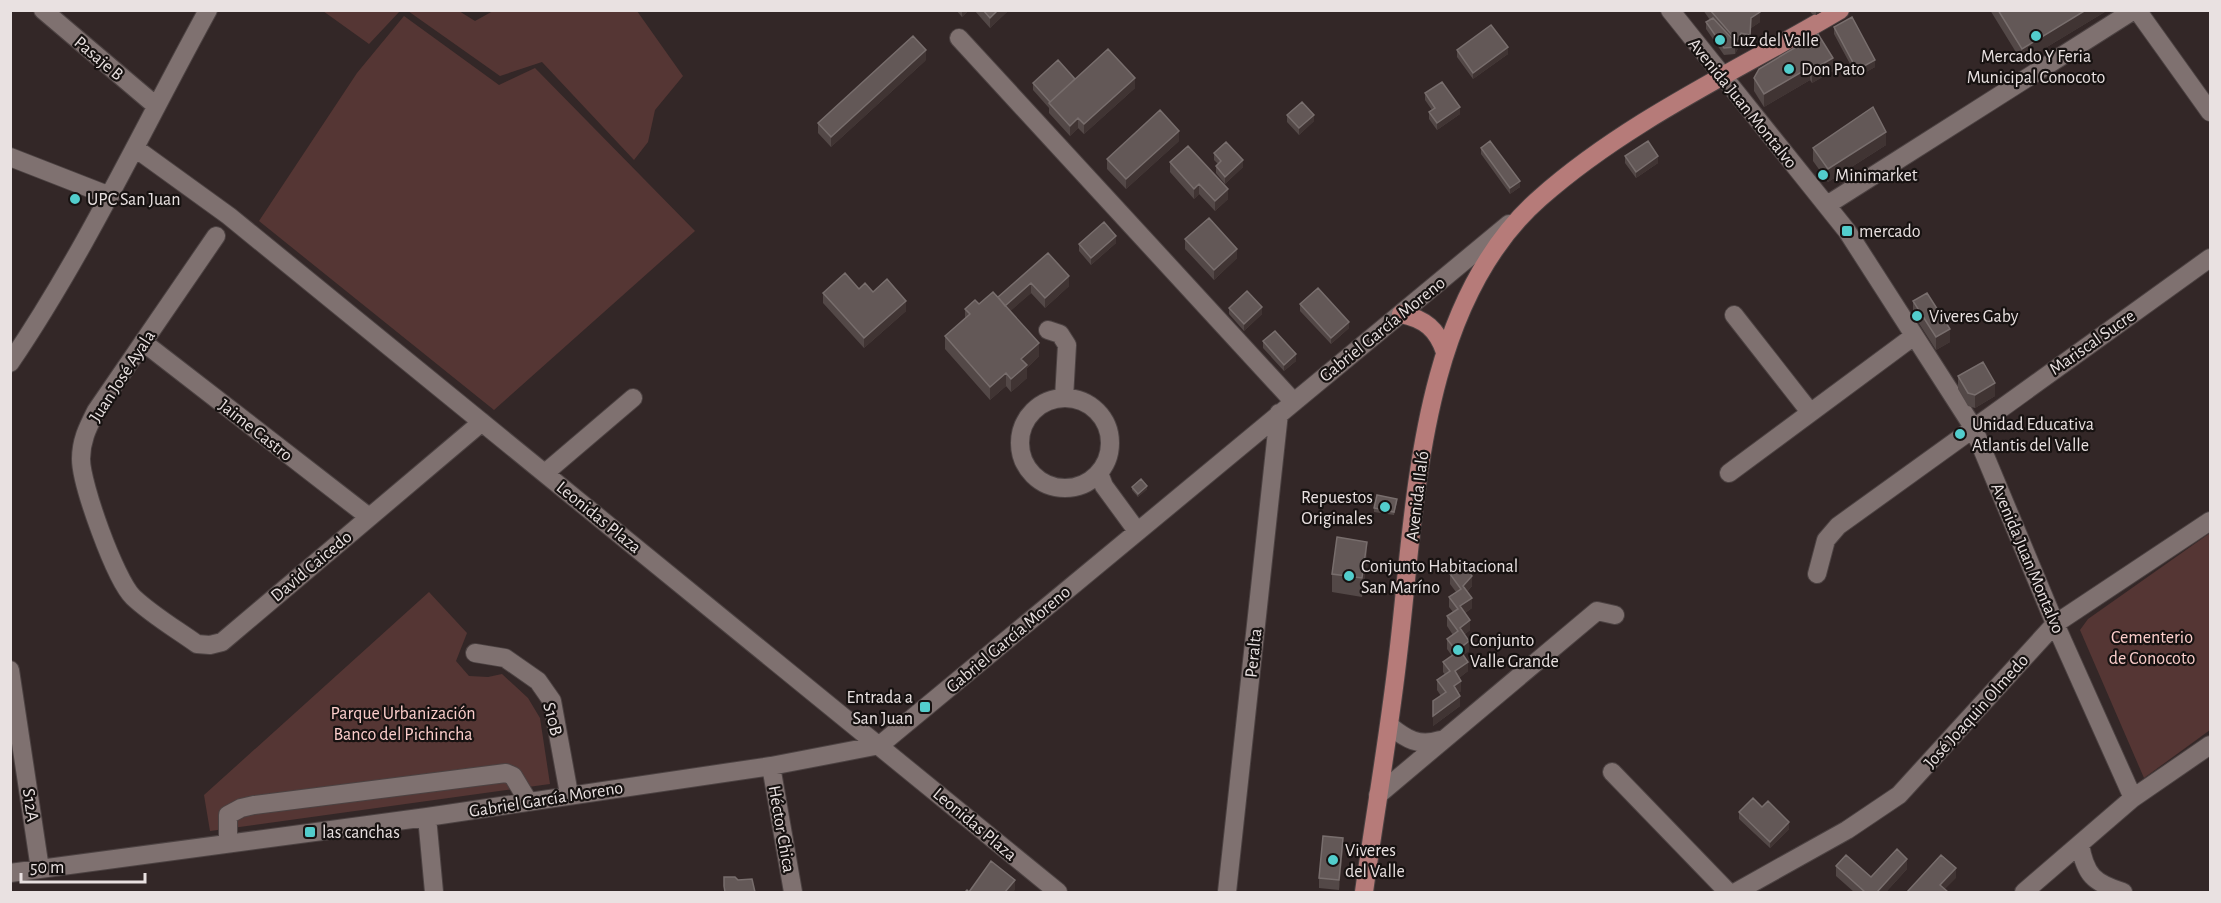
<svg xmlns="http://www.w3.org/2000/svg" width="2221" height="903" viewBox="0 0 2221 903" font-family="'Alegreya Sans',sans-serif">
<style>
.green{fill:#553634}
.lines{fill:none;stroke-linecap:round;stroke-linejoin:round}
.minor-casing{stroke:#4c4242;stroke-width:20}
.major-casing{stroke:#4c4242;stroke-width:20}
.minor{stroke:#7f7170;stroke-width:18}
.major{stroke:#b67b79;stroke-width:18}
.wall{fill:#534847}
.shaded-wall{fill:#403433}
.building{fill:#635857;stroke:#786e6d;stroke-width:1.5}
.poi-dot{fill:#52cdcc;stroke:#171211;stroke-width:2}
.labels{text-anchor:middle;stroke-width:4.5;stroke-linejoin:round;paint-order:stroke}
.poi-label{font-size:18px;fill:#e9e1e1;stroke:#171211;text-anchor:start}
.street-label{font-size:18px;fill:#e9e1e1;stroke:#171211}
.park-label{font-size:18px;fill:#fccecb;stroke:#171211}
</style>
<rect width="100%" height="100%" fill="#332727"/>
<path class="green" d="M323,11H400L369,44Z
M408,11H459L475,21L493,11H637L683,76L655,110L648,142L634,160L542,62L500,76Z
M404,16L499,85L535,68L695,231L494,410L259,221L357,73Z
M2210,533V730L2144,778L2080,630L2088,619Z
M429,592L467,633L456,661L469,676L488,677L502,674L528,698L540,718L550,784L210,831L204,795Z"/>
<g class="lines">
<defs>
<path id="minor" d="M43,10L155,105
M1670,10L1847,231L1973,427L2056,626L2133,798
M2137,10L2210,112
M959,38L1293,401
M135,148L229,216L1058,892
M10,157L110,196
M1827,205L2134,10
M216,236L96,411C88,427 81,440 81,459C81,484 115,579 133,597C152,615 176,629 197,644L210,645L222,642L482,422
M1734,315L1810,412
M1048,330L1060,334L1067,345L1064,398
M143,342L369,517
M10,363C86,251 143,128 208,10
M1020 443a45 45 0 1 1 90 0a45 45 0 1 1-90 0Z
M545,473L633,398
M1099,473L1104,486L1137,531
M1729,473L1914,336
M1817,574L1826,540L1838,526L2210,258
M475,653L505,658L538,681L552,701L569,794
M10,670L40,869
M1390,726C1406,739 1419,747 1440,740
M771,766L793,892
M1612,772L1728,892
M1378,795L1597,611L1615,615
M427,817L434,892
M228,842V815L241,808L254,805L506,773L513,776L528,801
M2080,844C2085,875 2094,883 2123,892
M10,873L427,817L771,766L880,745L1509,224
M1227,892L1279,413
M1736,892L1847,830L1899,795L2055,624L2210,521
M2024,892L2133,798L2210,745"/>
<path id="major" d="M1401,314C1425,319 1437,329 1445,352
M1364,892C1375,813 1389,735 1398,655C1416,506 1418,305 1540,198C1628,120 1739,70 1840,10"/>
</defs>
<use href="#minor" class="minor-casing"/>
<use href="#major" class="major-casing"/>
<use href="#minor" class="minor"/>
<use href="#major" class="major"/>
</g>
<path class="wall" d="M956,10H969L962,17Z
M974,10H1009L990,28Z
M1703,10H1759L1760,22L1751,28L1750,45L1741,43L1735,54L1724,55L1706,29V22L1710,20Z
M1809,10H1825L1816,15L1812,14Z
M1990,10H2108L2022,62Z
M1834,27L1875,67L1857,77L1834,34Z
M1818,34L1833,71L1812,83L1810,80L1764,107L1754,91V78Z
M1457,50L1508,54L1473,79L1457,57Z
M926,60L831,147L818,133V123Z
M1075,79L1135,88L1084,134L1078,128L1070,136L1049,113V108L1033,90V83Z
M1425,93L1460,114L1437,130L1429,119V112L1432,110L1425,100Z
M1287,115L1314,121L1299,135L1287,122Z
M1179,141L1126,189L1107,169V159Z
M1886,145L1828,182L1813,161V148Z
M1481,148L1520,187L1510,194L1481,154Z
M1214,153L1243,167L1225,184L1216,173V166L1218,164L1214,160Z
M1625,156L1658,163L1636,178L1625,163Z
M1170,162L1228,199L1215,211L1199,194L1194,199L1170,172Z
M1185,239L1237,258L1214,280L1185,249Z
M1116,243L1091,265L1079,251V244Z
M1048,253L1069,286L1045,308L1031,293L1010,311L1039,356L1027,368V378L1011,392L1006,386L990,400L945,349V336L965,318V309L998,297Z
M859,289L873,292L906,311L864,348L823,303V293Z
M1913,301L1950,342L1936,350L1913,314Z
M1300,304L1349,328L1331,344L1300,311Z
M1229,308L1262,314L1244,331L1229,314Z
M1263,341L1296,361L1284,371L1263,348Z
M1958,376L1995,396L1975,408L1968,406L1958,389Z
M1132,487L1147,489L1138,497L1132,490Z
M1397,502L1394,515L1374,512V508Z
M1367,560L1362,597L1332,592V574Z
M1450,574L1472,586L1467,592L1472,608L1465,613L1470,630L1464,635L1469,651L1463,655L1468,671L1459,678L1461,691L1458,693L1460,706L1433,726L1441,696L1437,690V680L1445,675L1443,672V662L1452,656L1447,649V639L1453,635L1447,626V616L1453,612L1449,607V597L1456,592L1450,584Z
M1762,807L1789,829L1770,848L1739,819V812Z
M1343,848L1339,890L1319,888V878Z
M1836,866L1871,877L1907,869L1886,892H1854L1836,876Z"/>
<path class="shaded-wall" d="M962,10H969L962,17Z
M998,10H1009L990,28V18Z
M1816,10H1825L1816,15Z
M2086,10H2108L2022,62V49Z
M1760,12V22L1751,28L1750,45L1751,18Z
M1741,33V43L1735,54V47L1737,44V41Z
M1508,47V54L1473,79V73Z
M926,50V60L831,147V137Z
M1833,58V71L1812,83V70Z
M1875,60V67L1857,77V70Z
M1810,67V80L1764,107V94Z
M1135,78V88L1084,134V124Z
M1460,107V114L1437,130V123Z
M1314,115V121L1299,135V128Z
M1078,118V128L1070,136V126Z
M1179,131V141L1126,189V179Z
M1886,132V145L1828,182V169Z
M1658,156V163L1636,178V172Z
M1243,160V167L1225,184V177Z
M1520,181V187L1510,194V188Z
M1199,184V194L1194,199V189Z
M1228,189V199L1215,211V201Z
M1116,236V243L1091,265V258Z
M1237,249V258L1214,280V270Z
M1069,276V286L1045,308V298Z
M1031,283V293L1005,316V306Z
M906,301V311L864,348V338Z
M1262,307V314L1244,331V324Z
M1349,322V328L1331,344V338Z
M1950,329V342L1936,350V337Z
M1039,343V356L1027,368V378L1011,392V379L1021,359Z
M1296,354V361L1284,371V365Z
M1006,373V386L990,400V387Z
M1995,383V396L1975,408V395Z
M1147,486V489L1138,497V494Z
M1367,542V560L1362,597V578Z
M1472,576V586L1463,596V586Z
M1472,598V608L1460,616V606Z
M1470,620V630L1460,638V628Z
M1469,641V651L1459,659V649Z
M1468,662V671L1455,681V671Z
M1461,681V691L1454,696V686Z
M1460,696V706L1433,726V716Z
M1789,822V829L1770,848V842Z
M1343,838V848L1339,890V880Z
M1907,859V869L1886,892H1877Z
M1956,868V878L1942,892L1940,885Z
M1015,880V890L1013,892H1005Z"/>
<path class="building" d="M983,10H998L990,18Z
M1710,10H1759L1760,12L1751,18L1750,35L1741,33L1737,41Z
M1998,10H2086L2022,49Z
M1852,17L1875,60L1857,70L1834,27Z
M1713,18L1737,44L1735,47L1724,48L1706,22Z
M1491,25L1508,47L1473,73L1457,50Z
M1818,34L1833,58L1812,70L1810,67L1764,94L1754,78L1759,69Z
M913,36L926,50L831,137L818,123Z
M1108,49L1135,78L1084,124L1078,118L1070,126L1049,103Z
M1058,60L1075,79L1050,102L1033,83Z
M1442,82L1460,107L1437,123L1429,112L1435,108L1425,93Z
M1302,102L1314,115L1299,128L1287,115Z
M1873,107L1886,132L1828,169L1813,148Z
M1160,110L1179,131L1126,179L1107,159Z
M1490,141L1520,181L1510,188L1481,148Z
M1648,141L1658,156L1636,172L1625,156Z
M1226,142L1243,160L1225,177L1216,166L1221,161L1214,153Z
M1188,146L1228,189L1215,201L1199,184L1194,189L1170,162Z
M1209,218L1237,249L1214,270L1185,239Z
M1104,222L1116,236L1091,258L1079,244Z
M1048,253L1069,276L1045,298L1031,283L1005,306L998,297Z
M845,273L859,289L865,283L873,292L887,279L906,301L864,338L823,293Z
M1318,288L1349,322L1331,338L1300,304Z
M1247,291L1262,307L1244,324L1229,308Z
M993,292L1039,343L1021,359L1027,365L1011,379L1006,373L990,387L945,336L970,314L965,309L975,300L979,304Z
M1927,293L1950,329L1936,337L1913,301Z
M1275,331L1296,354L1284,365L1263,341Z
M1983,362L1995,383L1975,395L1968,393L1958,376Z
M1141,479L1147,486L1138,494L1132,487Z
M1377,495L1397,499L1394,512L1374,508Z
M1337,537L1367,542L1362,578L1332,574Z
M1464,564L1472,576L1463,586L1472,598L1460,606L1470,620L1460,628L1469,641L1459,649L1468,662L1455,671L1461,681L1454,686L1460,696L1433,716V701L1446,692L1437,680L1450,671L1443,662L1457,652L1447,639L1458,631L1447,616L1458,609L1449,597L1461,589L1450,574Z
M1753,798L1762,807L1768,801L1789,822L1770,842L1739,812Z
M1323,836L1343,838L1339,880L1319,878Z
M1897,849L1907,859L1877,892H1865L1836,866L1846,855L1871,877Z
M1941,855L1956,868L1940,885L1948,892H1907Z
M991,861L1015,880L1005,892H965L967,890L969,892Z
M724,877H735L738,880L752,879L755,892H725L724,886Z"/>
<g class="poi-dot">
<circle cx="2036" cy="36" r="6"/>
<circle cx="1720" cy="40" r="6"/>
<circle cx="1789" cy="69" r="6"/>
<circle cx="1823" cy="175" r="6"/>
<circle cx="75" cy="199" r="6"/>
<rect x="1841" y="225" width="12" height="12" rx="3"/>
<circle cx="1917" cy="316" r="6"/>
<circle cx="1960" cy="434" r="6"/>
<circle cx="1385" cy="507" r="6"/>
<circle cx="1349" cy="576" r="6"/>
<circle cx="1458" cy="650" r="6"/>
<rect x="919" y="701" width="12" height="12" rx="3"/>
<rect x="304" y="826" width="12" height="12" rx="3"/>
<circle cx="1333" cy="860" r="6"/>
</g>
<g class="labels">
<g class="poi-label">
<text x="1732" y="46">Luz del Valle</text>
<text x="2036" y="62" text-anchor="middle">Mercado Y Feria<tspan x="2036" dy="21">Municipal Conocoto</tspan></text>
<text x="1801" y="75">Don Pato</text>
<text x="1835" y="181">Minimarket</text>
<text x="87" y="205">UPC San Juan</text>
<text x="1859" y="237">mercado</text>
<text x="1929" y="322">Viveres Gaby</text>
<text x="1972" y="430">Unidad Educativa<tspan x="1972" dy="21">Atlantis del Valle</tspan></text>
<text x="1373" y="503" text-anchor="end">Repuestos<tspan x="1373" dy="21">Originales</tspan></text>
<text x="1361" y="572">Conjunto Habitacional<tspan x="1361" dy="21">San Maríno</tspan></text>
<text x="1470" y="646">Conjunto<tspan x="1470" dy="21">Valle Grande</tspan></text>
<text x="913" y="703" text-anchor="end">Entrada a<tspan x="913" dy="21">San Juan</tspan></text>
<text x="322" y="838">las canchas</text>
<text x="1345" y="856">Viveres<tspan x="1345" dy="21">del Valle</tspan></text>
</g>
<g class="street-label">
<text transform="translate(99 58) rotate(40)" y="6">Pasaje B</text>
<text transform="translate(1743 103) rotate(51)" y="6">Avenida Juan Montalvo</text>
<text transform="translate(1382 329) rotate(-39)" y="6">Gabriel García Moreno</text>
<text transform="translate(2092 342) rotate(-35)" y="6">Mariscal Sucre</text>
<text transform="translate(122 376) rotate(-57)" y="6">Juan José Ayala</text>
<text transform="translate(256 430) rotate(38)" y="6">Jaime Castro</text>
<text transform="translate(1417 496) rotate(-83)" y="6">Avenida Ilaló</text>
<text transform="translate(599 517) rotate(39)" y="6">Leonidas Plaza</text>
<text transform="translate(2028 558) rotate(67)" y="6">Avenida Juan Montalvo</text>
<text transform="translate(311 566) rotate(-40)" y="6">David Caicedo</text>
<text transform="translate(1008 639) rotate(-40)" y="6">Gabriel García Moreno</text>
<text transform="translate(1253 653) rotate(-84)" y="6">Peralta</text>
<text transform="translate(1976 711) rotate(-48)" y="6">José Joaquin Olmedo</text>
<text transform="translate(553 719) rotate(76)" y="6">S10B</text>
<text transform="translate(546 799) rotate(-9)" y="6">Gabriel García Moreno</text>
<text transform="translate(31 805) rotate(82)" y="6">S12A</text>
<text transform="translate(975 824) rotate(40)" y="6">Leonidas Plaza</text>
<text transform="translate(782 829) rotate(80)" y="6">Héctor Chica</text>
</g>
<g class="park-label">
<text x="2152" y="643">Cementerio<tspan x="2152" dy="21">de Conocoto</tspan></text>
<text x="403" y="719">Parque Urbanización<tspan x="403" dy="21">Banco del Pichincha</tspan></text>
</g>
</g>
<rect width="2221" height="903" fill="none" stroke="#e9e1e1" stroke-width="24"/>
<path d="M21 873v9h124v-9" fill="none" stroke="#e9e1e1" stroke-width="3"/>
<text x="30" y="873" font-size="18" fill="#e9e1e1" stroke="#171211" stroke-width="4.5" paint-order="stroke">50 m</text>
</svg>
